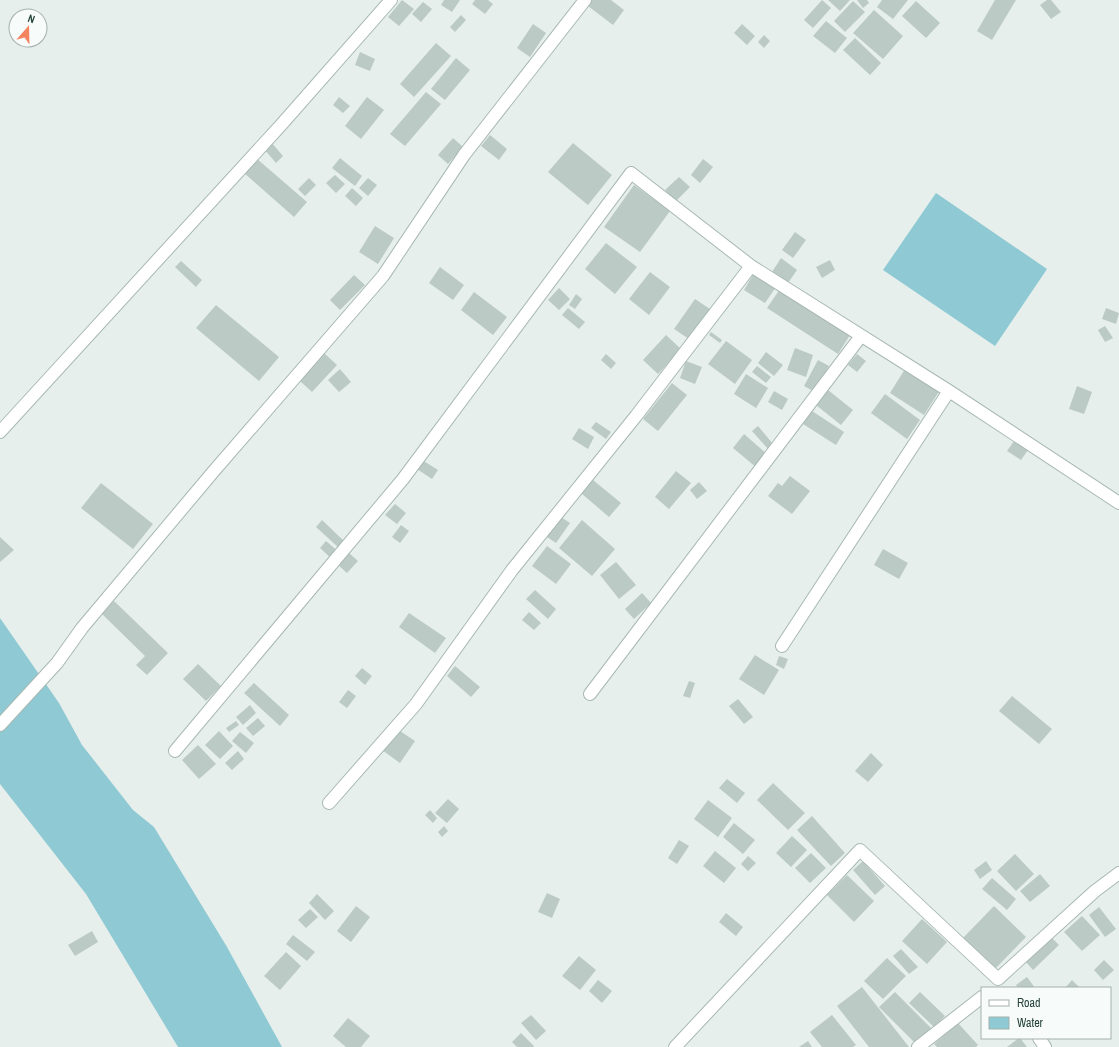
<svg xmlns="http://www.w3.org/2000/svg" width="1119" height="1047" viewBox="0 0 1119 1047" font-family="'Archivo Narrow',sans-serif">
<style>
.water{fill:#8ec9d4}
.building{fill:#bbcac4}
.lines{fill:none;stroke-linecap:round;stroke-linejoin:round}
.street-casing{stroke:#a8b8b2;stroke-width:14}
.street{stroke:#fff;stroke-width:12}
</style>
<rect width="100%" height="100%" fill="#e6efeb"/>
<path class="water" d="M936,193L1047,269L995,346L883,270Z
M0,618L59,703L82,745L133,810L154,827L227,947L282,1047H178L86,894L0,784Z"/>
<path class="building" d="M402,0L414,9L399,26L388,17Z
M444,0H460L452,12L441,5Z
M475,0H488L493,4L485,14L472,4Z
M592,0H611L624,10L613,25L588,6Z
M822,0L831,8L813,28L804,20Z
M828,0H850L840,11Z
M857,0H867L869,3L863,8Z
M882,0H908L893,19L877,7Z
M995,0H1016L992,40L977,31Z
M1047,0H1051L1061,12L1051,19L1040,5Z
M853,1L865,12L845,32L834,21Z
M916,1L940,23L926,38L902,16Z
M423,2L432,9L421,22L412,14Z
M874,10L903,36L883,59L853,33Z
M461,15L466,20L455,32L450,27Z
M826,21L847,38L835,53L813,36Z
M533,24L546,33L530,57L517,48Z
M742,24L755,36L747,45L734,33Z
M764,35L770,41L764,48L758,42Z
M855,38L881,63L870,75L843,50Z
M436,43L451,56L414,97L400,84Z
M360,52L375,59L370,71L355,65Z
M456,58L470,70L445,100L431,89Z
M426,92L441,104L405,146L390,134Z
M339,97L350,106L343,113L333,105Z
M367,97L384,110L361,139L345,126Z
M490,135L507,149L499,160L481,146Z
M453,138L463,147L448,164L438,155Z
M271,142L283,156L276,163L264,149Z
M573,143L612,175L588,205L548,172Z
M256,158L307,202L294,217L243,172Z
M340,158L362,176L355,186L332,168Z
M703,159L713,167L700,183L691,175Z
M335,175L345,184L336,193L326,183Z
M679,177L690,187L676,201L665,190Z
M309,178L316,185L305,196L298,189Z
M368,178L377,185L368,196L359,188Z
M634,185L670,211L640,252L604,227Z
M352,188L363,198L356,206L345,196Z
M375,226L394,238L378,264L359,252Z
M795,232L806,240L793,258L782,250Z
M606,243L637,267L615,294L585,269Z
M781,258L797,270L788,283L772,272Z
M830,260L835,270L822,278L816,267Z
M181,261L202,280L196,287L175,267Z
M440,267L464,285L453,300L429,283Z
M650,272L670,287L649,315L629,299Z
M754,273L776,287L765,303L744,290Z
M354,275L365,285L340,310L330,300Z
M559,288L570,299L559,310L548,300Z
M780,289L850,335L838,354L767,308Z
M474,292L507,317L493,335L461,310Z
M576,294L582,299L575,309L569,305Z
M695,299L710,309L689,339L674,329Z
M216,305L279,357L259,381L196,328Z
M568,308L585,322L579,329L562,315Z
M1106,308L1119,313L1116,324L1102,319Z
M1105,326L1113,338L1105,342L1098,330Z
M711,332L722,340L720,343L709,335Z
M666,335L681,349L658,374L643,360Z
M726,341L752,360L735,384L708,364Z
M795,348L813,355L806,377L787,370Z
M766,352L783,365L774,376L758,363Z
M324,353L337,365L312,392L300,381Z
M606,354L616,363L611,369L601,360Z
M857,354L866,361L857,372L848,365Z
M818,360L829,366L815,392L804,386Z
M686,361L702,367L695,384L680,378Z
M757,366L771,377L766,383L752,372Z
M340,369L351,382L339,392L328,380Z
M905,369L940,390L924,415L890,393Z
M746,374L768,388L756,408L734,394Z
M672,383L687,395L658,431L643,419Z
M1077,386L1092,392L1084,414L1069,409Z
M828,390L853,410L841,425L816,405Z
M774,391L788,399L782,410L768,402Z
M885,394L920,420L907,439L871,413Z
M812,411L844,432L836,445L803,424Z
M596,422L611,432L606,439L591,428Z
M758,426L773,444L768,449L752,431Z
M579,428L594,437L588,449L572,439Z
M744,434L768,455L757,468L733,448Z
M1014,441L1028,450L1021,460L1007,451Z
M422,460L438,470L432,479L417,469Z
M676,471L691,483L669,509L655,497Z
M790,476L810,491L792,514L768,496L778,483L782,486Z
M593,480L621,503L609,517L581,493Z
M699,482L707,491L697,499L690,490Z
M101,483L153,524L133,549L81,508Z
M395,504L406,513L397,524L385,515Z
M561,517L570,523L556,543L547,537Z
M322,520L345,542L339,548L316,527Z
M582,520L615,549L592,576L559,548Z
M401,525L409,531L400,543L392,537Z
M0,537L14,550L0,562Z
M326,541L340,553L333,560L320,548Z
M547,546L571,564L556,584L532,566Z
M883,549L908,563L899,579L874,565Z
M348,552L358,561L347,573L337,564Z
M616,562L636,585L619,599L600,575Z
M535,590L556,609L548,619L526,599Z
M642,593L651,603L634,619L625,609Z
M114,601L168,653L147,675L136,665L145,656L102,614Z
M529,612L541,623L534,630L522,620Z
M409,613L446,638L435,653L399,627Z
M755,655L779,670L764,695L739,679Z
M779,656L788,659L784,669L776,665Z
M198,664L221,686L206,701L183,679Z
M455,666L480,687L471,697L447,676Z
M362,668L372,676L365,685L355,676Z
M689,681L695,683L690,698L683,696Z
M254,683L289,715L280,726L244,693Z
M348,690L356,696L347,708L339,702Z
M1012,696L1052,729L1039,744L999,711Z
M738,699L753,717L744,724L729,706Z
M250,705L256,713L243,725L236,717Z
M258,718L265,726L253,736L246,728Z
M236,721L239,725L229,732L226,728Z
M397,729L415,741L400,763L382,750Z
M219,731L233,746L220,759L205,745Z
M240,732L254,743L246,753L232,741Z
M198,745L216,764L199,779L182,760Z
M238,751L244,759L232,770L225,763Z
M871,753L883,765L868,782L855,771Z
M727,779L745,793L737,803L719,788Z
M773,783L805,813L788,830L757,800Z
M448,799L459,809L447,823L435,813Z
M708,800L732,818L718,837L694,819Z
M430,810L437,818L433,823L425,815Z
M812,816L845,853L831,866L797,830Z
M734,823L755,840L743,854L723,837Z
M444,826L448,831L442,837L438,832Z
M792,836L807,850L791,867L776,853Z
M679,840L689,846L677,864L668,858Z
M715,851L736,868L724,883L703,866Z
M811,853L826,868L810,883L795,868Z
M1015,854L1034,874L1016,891L997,871Z
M748,856L756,863L748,871L741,864Z
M863,861L885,886L875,895L853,870Z
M986,861L992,870L980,879L974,870Z
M1040,874L1050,886L1030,902L1020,891Z
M847,875L874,901L854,922L827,895Z
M992,878L1016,899L1007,910L982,889Z
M547,893L560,899L552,918L538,912Z
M317,894L334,911L325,920L309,903Z
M356,906L370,917L351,942L337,931Z
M994,906L1026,937L994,970L962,939Z
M1099,907L1116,929L1105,937L1089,915Z
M310,909L318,917L306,928L298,920Z
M726,913L743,927L736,936L719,922Z
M1082,916L1100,935L1082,951L1064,932Z
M922,919L947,942L927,964L902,941Z
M92,931L98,942L75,956L68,945Z
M293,935L315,952L307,961L286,944Z
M1051,937L1059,945L1033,970L1026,962Z
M901,949L918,967L909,974L893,956Z
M286,952L301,966L280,990L264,976Z
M579,956L596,970L580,990L562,976Z
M887,958L906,976L883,999L864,981Z
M1104,960L1114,970L1103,980L1094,970Z
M1027,977L1035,988H1018L1016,985Z
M598,980L612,991L602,1003L589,991Z
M1072,980L1080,988H1067L1066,987Z
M862,987L909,1047H869L837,1006Z
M895,992L931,1028L916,1044L879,1007Z
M920,992L945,1016L934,1027L909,1003Z
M531,1015L546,1031L536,1040L521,1023Z
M832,1015L856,1045L853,1047H822L810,1032Z
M348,1018L370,1036L361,1047H346L333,1036Z
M958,1023L978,1045L976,1047H937L934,1044Z
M521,1033L534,1046L533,1047H517L512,1042Z
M1019,1038H1020L1027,1047H1007Z
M808,1041L812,1047H799Z"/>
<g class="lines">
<defs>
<path id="street" d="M0,432L281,125L391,0
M782,646L949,391
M590,694L861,336
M0,725L57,663L82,628L213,472L383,276L464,155L585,0
M175,751L403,479L631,173L751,266
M329,803L416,704L512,570L636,416L751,266L949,391L1119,503
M1039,1038L1045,1047
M675,1047L860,850L998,979L1095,891L1119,873
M918,1047L982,997"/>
</defs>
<use href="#street" class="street-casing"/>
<use href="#street" class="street"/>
</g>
<rect x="981" y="987" width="130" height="52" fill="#f7fbf9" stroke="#a3b1ad"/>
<rect x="989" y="1000" width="20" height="6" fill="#ffffff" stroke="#a3b1ad"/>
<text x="1017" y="1007" font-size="12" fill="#24423a">Road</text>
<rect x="989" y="1017" width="20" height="12" fill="#8ec9d4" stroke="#a3b1ad"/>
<text x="1017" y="1027" font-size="12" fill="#24423a">Water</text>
<g transform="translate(28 28) rotate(20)"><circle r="19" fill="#f7fbf9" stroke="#a3b1ad"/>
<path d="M0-3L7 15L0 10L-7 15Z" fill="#f4845f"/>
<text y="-6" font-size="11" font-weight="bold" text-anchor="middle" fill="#24423a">N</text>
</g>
</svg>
